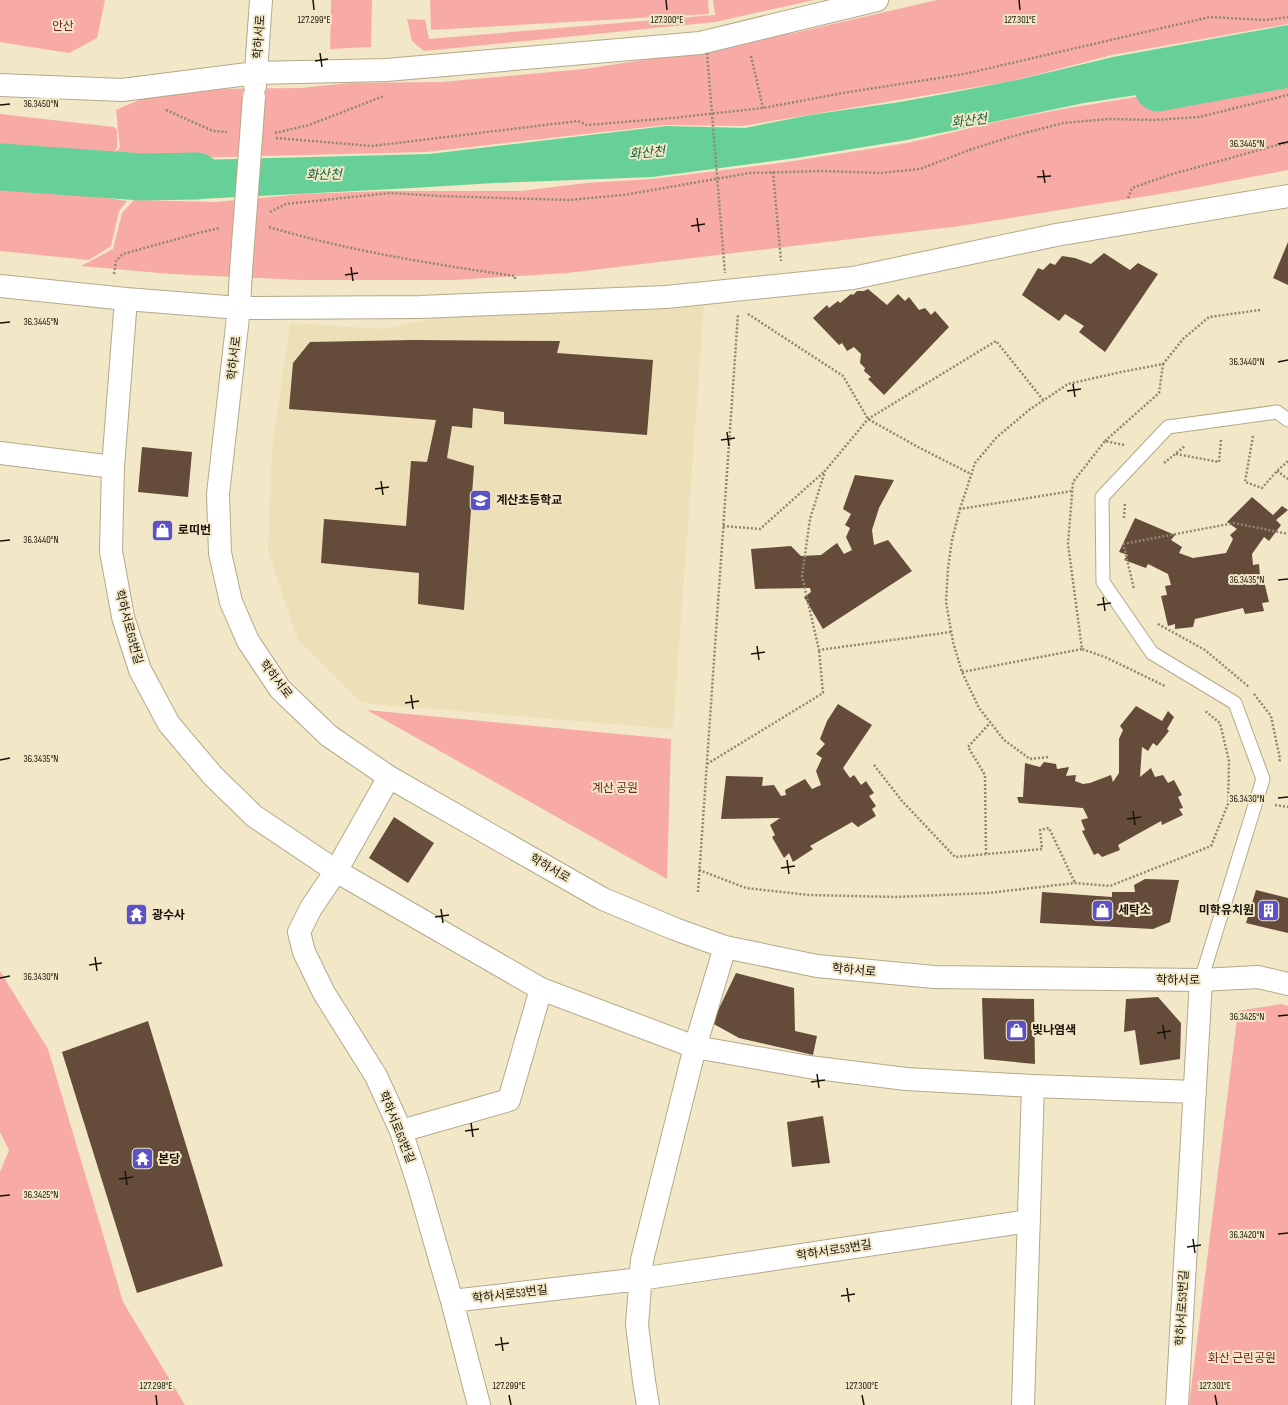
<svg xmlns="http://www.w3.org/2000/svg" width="1288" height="1405" viewBox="0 0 1288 1405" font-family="'Sofia Sans Condensed','Noto Sans KR',sans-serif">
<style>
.built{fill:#eddfb7}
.green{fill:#f8aba6}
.water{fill:#67d098}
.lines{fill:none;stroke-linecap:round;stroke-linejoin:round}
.river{stroke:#67d098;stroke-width:47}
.building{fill:#644b3a}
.lane-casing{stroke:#b4a98b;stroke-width:15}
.street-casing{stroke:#b4a98b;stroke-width:24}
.path{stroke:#8f8771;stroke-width:2.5;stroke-dasharray:2 2;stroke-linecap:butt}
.lane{stroke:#fff;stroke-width:13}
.street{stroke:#fff;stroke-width:22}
.street-bridge-casing{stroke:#b4a98b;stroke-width:24;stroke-linecap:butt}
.path-bridge{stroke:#8f8771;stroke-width:2.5;stroke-dasharray:2 2;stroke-linecap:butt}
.street-bridge{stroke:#fff;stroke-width:22}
.ticks{fill:none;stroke:#181409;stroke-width:1.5}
.labels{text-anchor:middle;stroke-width:4;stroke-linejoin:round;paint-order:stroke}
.park-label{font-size:12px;fill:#791d21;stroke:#f2e7c7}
.street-label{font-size:12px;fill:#181409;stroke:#f2e7c7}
.poi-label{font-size:12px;font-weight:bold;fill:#181409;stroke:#f2e7c7;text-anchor:start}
.water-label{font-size:13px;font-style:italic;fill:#11613d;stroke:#f2e7c7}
.ticks-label{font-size:10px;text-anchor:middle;fill:#181409;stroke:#f2e7c7;stroke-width:4;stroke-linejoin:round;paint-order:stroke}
</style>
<rect width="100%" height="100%" fill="#f2e7c7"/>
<path class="built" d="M704,304L673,729L362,703L298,640L268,550L272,449L290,323L381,329L440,317Z"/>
<path class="green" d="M0,0H105L97,38L69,53L0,42Z
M331,0H372L371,47L330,49Z
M430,0H708L709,14L431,30Z
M713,0H814L715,22L424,51L412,41L407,19L425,20L429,39L715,15Z
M937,0H1288V24L1112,55L1012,81L743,126L666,125L426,152L187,158L152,154L118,160L109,158L103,163L0,144V114L114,127L117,130V148L110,156L120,148L116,110L148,96L215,89L301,88L349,83L442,82L584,69L656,58L794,33Z
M1288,62V170L1178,191L960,226L567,273L455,280H300L171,274L81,266L113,249L122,213L134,200L215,202L303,194L385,191H521L586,183L652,179L787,162L907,143L1000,121L1063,109L1172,91Z
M0,182L127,201L119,211L111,246L89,260L0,251Z
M367,710L671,739L667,879Z
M0,971L48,1049L123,1302L185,1405H0V1172L9,1150L0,1132Z
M1281,1004L1288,1006V1405H1189L1238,1011Z"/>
<path class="water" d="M1288,25V61L1170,90L1084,103L907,140L796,158L652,177L494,183L412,188L199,199H130L133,159L152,156L193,160L429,154L666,126L745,128L810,115L900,102L960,91L1017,80L1113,57Z"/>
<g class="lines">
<path class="river" d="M1158,88L1288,64
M0,167L142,177L197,176"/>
</g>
<path class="building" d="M1288,242V285L1273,278Z
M1104,253L1130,270L1138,263L1158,274L1105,352L1079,332L1084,326L1065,314L1059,321L1022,295L1038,268L1043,270L1050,263L1055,265L1062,256L1075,258L1091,264Z
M868,289L887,305L898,294L905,301L909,297L919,310L925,308L931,315L935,311L949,327L884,395L868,379L871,377L864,371L865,368L860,363L861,354L854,347L847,351L842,343L839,345L813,318L827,305L829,308L838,301L840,303L851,294L853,295L857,291H864Z
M413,340L560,341L557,353L653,360L647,435L504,424V412L473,408L472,428L452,426L447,458L474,466L464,610L418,604L419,573L321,563L324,519L406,526L411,461L427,462L436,420L289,409L293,363L310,342Z
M142,447L192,452L188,497L138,492Z
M855,475L894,480L879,508L872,530L874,545L888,540L912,571L823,629L804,597L811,592L810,588L755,589L751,549L791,546L801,556L821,555L837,543L844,554L852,550L846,537L850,528L845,525L851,514L843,509Z
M1252,497L1273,515L1282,506L1288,510L1276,520L1281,525L1269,541L1264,537L1252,554L1253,565L1259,564L1260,576L1263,577L1269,602L1262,603L1264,611L1245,614L1243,608L1195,619L1193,627L1175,629V624L1168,626L1161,596L1167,595L1165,586L1171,585L1168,574L1148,564L1146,568L1124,560L1128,555L1119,552L1135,518L1175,535L1171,540L1182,547L1179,553L1193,558L1226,553L1233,539L1230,535L1237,529L1227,522Z
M838,704L872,725L843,768L850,778L854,775L861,785L866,781L874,793L869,796L876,806L872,809L876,816L858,827L852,822L810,846L813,849L793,862L789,853L784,858L772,837L775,835L770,825L780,818L721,819L726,776L763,777L762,786L774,785L781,796L786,795L785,790L805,779L812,789L821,785L816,771L822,758L816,754L825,744L820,739L827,721Z
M1136,706L1162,721L1168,711L1174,717L1167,729L1169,731L1157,746L1153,743L1148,751L1142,747L1140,777L1151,768L1155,777L1163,775L1168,783L1174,780L1182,795L1178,797L1183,808L1179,809L1183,815L1162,825L1161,821L1118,845L1120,850L1102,857L1098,853L1094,855L1082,831L1085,830L1081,820L1088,818L1083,808L1019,803L1017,797H1023L1025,763L1040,767L1044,762L1056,764L1057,769L1069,767L1066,776L1076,775L1075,781L1083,784L1090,783L1111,775L1113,782L1119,773V739L1123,730L1120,726Z
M394,817L434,843L408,883L369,858Z
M1145,879L1179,880L1170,922L1153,929L1040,923L1042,892L1112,897V892H1135L1134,885Z
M1256,890L1288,898V933L1246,923Z
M736,973L794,988L795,1031L817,1036L813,1055L739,1038L712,1023Z
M1158,997L1181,1023L1180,1059L1140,1065L1135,1030L1124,1032L1126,999Z
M982,998L1034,999L1035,1064L984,1059Z
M148,1021L223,1266L137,1293L62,1052Z
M823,1116L830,1163L792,1167L787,1122Z"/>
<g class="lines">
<defs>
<path id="lane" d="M1201,980L1263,779L1235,703L1152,653L1103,582L1102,497L1168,427L1277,412L1288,420"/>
<path id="street" d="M0,85L122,90L256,73L386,70L700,43L877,0
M255,86L261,0
M241,271L239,308L218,494L220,553L231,602L248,641L280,689L329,736L389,777L603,899L675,929L725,947L817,966L934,977L1201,980L1258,977L1288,984
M0,286L126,299L239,308L420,307L666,297L853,278L1056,235L1288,196
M126,299L113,467L111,551L123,617L140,670L169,724L213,776L254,816L336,871L541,989L695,1047L809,1067L906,1079L1033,1086L1195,1092
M0,453L113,467
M389,777L336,871L311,908L299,932L304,952L324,993L376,1076L401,1131L418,1183L452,1301L479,1405
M401,1131L509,1100L541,989
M452,1301L640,1279L1029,1221
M648,1405L644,1381L637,1325L642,1260L695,1047L725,947
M1023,1405L1033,1086
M1177,1405L1201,980"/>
</defs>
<use href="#lane" class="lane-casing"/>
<use href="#street" class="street-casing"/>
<path class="path" d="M751,56L763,108
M166,110L213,131L227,132
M275,133L309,125L384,96
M276,138L372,146L578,121L587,125L672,118L763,108L843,93L964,74L1210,17L1266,20L1288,17
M773,172L781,261
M1128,198L1132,188L1169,175L1288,142
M270,212L286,204L390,193L438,196L568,200L624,195L750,173L823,171L880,173L920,169L972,149L1010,137L1063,123L1109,119L1155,120L1199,117L1288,95
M269,227C349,251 432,264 515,276V279
M114,274L116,261L123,254L202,232L220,228
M748,314L843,376L868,419L918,447L971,474
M1253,436L1245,482L1262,488L1277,471L1288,461
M1105,441L1159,393L1163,364
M1124,445L1105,441L1073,482L1068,544L1082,649L1105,657L1165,686
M1176,454L1219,462L1221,439
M1164,463L1185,446
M1277,471L1288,479
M960,509L975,463L997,437L1029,410L1068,384L1121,372L1163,364L1183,339L1209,317L1260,310
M1124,518L1125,503
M723,526L760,529L825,471
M1123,544L1234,523L1288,534
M1124,547L1134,589
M1158,624L1205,650L1249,687
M951,632L819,650L802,576L810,519L825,471L868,419L996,341L1044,401
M962,672L1082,649
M1254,694L1271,716L1280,759L1279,763
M1048,757L1030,759L1004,740L979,708L962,672L953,642L946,602L948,568L952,540L960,509L1072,491
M707,764L823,693L819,650
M874,765L902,801L955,857L1042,849L1040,830L1049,828L1075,883
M1275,805L1288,807
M986,854L985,775L968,747L990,723
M699,870L746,888L809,895L896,897L988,893L1075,883L1110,886L1211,846L1228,804L1229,761L1220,723L1204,710
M698,892L738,314"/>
<use href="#lane" class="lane"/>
<use href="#street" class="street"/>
<defs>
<path id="street-bridge" d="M241,271L254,97"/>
</defs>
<use href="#street-bridge" class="street-bridge-casing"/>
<path class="path-bridge" d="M707,53L725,273"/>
<use href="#street-bridge" class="street-bridge"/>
</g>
<path class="ticks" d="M313,0L314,10M666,0L667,10M1019,0L1020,10M320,53L322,67M315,61L328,59M0,105L10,104M1278,144L1288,142M1043,170L1045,183M1037,177L1051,176M697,218L699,232M691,226L705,224M351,267L353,281M345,275L358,273M0,323L10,322M1278,362L1288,360M1073,384L1075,397M1067,391L1081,389M727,432L729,446M721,440L735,438M381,481L383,495M375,489L389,487M0,541L10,540M1278,580L1288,579M1103,597L1105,611M1097,605L1111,603M757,646L759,660M751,654L765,652M411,695L413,709M405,703L419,701M0,760L10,758M1278,798L1288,797M1133,811L1135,825M1127,819L1141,817M787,860L789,874M781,868L795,866M441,909L443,923M435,917L449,915M95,957L97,971M89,965L102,963M0,978L10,976M1278,1016L1288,1015M1163,1025L1165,1039M1157,1033L1171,1031M817,1074L819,1088M811,1082L825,1080M471,1123L473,1137M465,1131L479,1129M125,1171L127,1185M119,1179L133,1177M0,1196L10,1195M1278,1234L1288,1233M1193,1239L1195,1253M1187,1247L1201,1245M847,1288L849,1302M841,1296L855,1294M501,1337L503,1351M495,1345L509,1343M156,1395L157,1405M509,1395L511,1405M862,1395L864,1405M1215,1395L1217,1405"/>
<defs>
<symbol id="school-square" viewBox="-11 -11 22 22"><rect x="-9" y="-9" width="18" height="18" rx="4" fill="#5b51c9" stroke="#f2e7c7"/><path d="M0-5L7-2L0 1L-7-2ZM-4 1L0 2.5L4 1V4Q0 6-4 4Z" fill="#fff"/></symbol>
<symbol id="shop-square" viewBox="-11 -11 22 22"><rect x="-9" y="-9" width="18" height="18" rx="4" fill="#5b51c9" stroke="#f2e7c7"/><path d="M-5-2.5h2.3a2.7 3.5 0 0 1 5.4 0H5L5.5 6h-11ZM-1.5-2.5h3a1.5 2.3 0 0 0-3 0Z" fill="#fff"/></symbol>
<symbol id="building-square" viewBox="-11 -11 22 22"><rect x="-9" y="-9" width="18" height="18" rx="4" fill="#5b51c9" stroke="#f2e7c7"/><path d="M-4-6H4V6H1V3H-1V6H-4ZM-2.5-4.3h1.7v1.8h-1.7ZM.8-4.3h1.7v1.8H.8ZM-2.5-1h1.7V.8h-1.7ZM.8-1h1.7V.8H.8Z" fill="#fff"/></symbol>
<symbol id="temple-square" viewBox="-11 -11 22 22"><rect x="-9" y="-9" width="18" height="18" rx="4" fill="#5b51c9" stroke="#f2e7c7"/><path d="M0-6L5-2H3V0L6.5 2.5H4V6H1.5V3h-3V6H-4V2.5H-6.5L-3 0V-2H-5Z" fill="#fff"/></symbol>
</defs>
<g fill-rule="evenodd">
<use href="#school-square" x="468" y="488" width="25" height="25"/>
<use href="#shop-square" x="150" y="518" width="25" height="25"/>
<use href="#shop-square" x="1090" y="898" width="25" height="25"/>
<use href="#building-square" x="1256" y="898" width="25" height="25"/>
<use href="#temple-square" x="124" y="902" width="25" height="25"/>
<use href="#shop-square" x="1004" y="1018" width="25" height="25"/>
<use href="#temple-square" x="130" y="1146" width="25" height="25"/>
</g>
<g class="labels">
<g class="park-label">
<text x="63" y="30">안산</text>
<text x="615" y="792">계산 공원</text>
<text x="1242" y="1362">화산 근린공원</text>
</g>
<g class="street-label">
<text transform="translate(259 37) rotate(-86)" y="4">학하서로</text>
<text transform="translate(234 358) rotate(-84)" y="4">학하서로</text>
<text transform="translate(129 627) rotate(75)" y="4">학하서로63번길</text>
<text transform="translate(276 679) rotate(52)" y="4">학하서로</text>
<text transform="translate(550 868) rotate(30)" y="4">학하서로</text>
<text transform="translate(854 970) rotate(5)" y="4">학하서로</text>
<text x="1178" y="984">학하서로</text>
<text transform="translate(397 1127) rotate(68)" y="4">학하서로63번길</text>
<text transform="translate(834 1250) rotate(-9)" y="4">학하서로53번길</text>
<text transform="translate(510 1294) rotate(-7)" y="4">학하서로53번길</text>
<text transform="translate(1182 1308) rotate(-87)" y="4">학하서로53번길</text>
</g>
<g class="poi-label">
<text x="496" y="504">계산초등학교</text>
<text x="178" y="534">로띠번</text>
<text x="1118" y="914">세탁소</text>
<text x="1254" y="914" text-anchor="end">미학유치원</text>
<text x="152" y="919">광수사</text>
<text x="1032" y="1034">빛나염색</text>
<text x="158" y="1163">본당</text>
</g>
<g class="water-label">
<text transform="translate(969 120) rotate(-6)" y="5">화산천</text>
<text transform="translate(647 152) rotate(-5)" y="5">화산천</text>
<text transform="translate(324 174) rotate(-1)" y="5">화산천</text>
</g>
</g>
<g class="ticks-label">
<text x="314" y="23">127.299°E</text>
<text x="667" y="23">127.300°E</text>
<text x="1020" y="23">127.301°E</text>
<text x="41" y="107">36.3450°N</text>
<text x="1247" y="147">36.3445°N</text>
<text x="41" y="325">36.3445°N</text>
<text x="1247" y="365">36.3440°N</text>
<text x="41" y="543">36.3440°N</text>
<text x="1247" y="583">36.3435°N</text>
<text x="41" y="762">36.3435°N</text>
<text x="1247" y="802">36.3430°N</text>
<text x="41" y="980">36.3430°N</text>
<text x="1247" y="1020">36.3425°N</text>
<text x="41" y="1198">36.3425°N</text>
<text x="1247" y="1238">36.3420°N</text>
<text x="156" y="1389">127.298°E</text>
<text x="509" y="1389">127.299°E</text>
<text x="862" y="1389">127.300°E</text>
<text x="1215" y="1389">127.301°E</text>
</g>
</svg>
